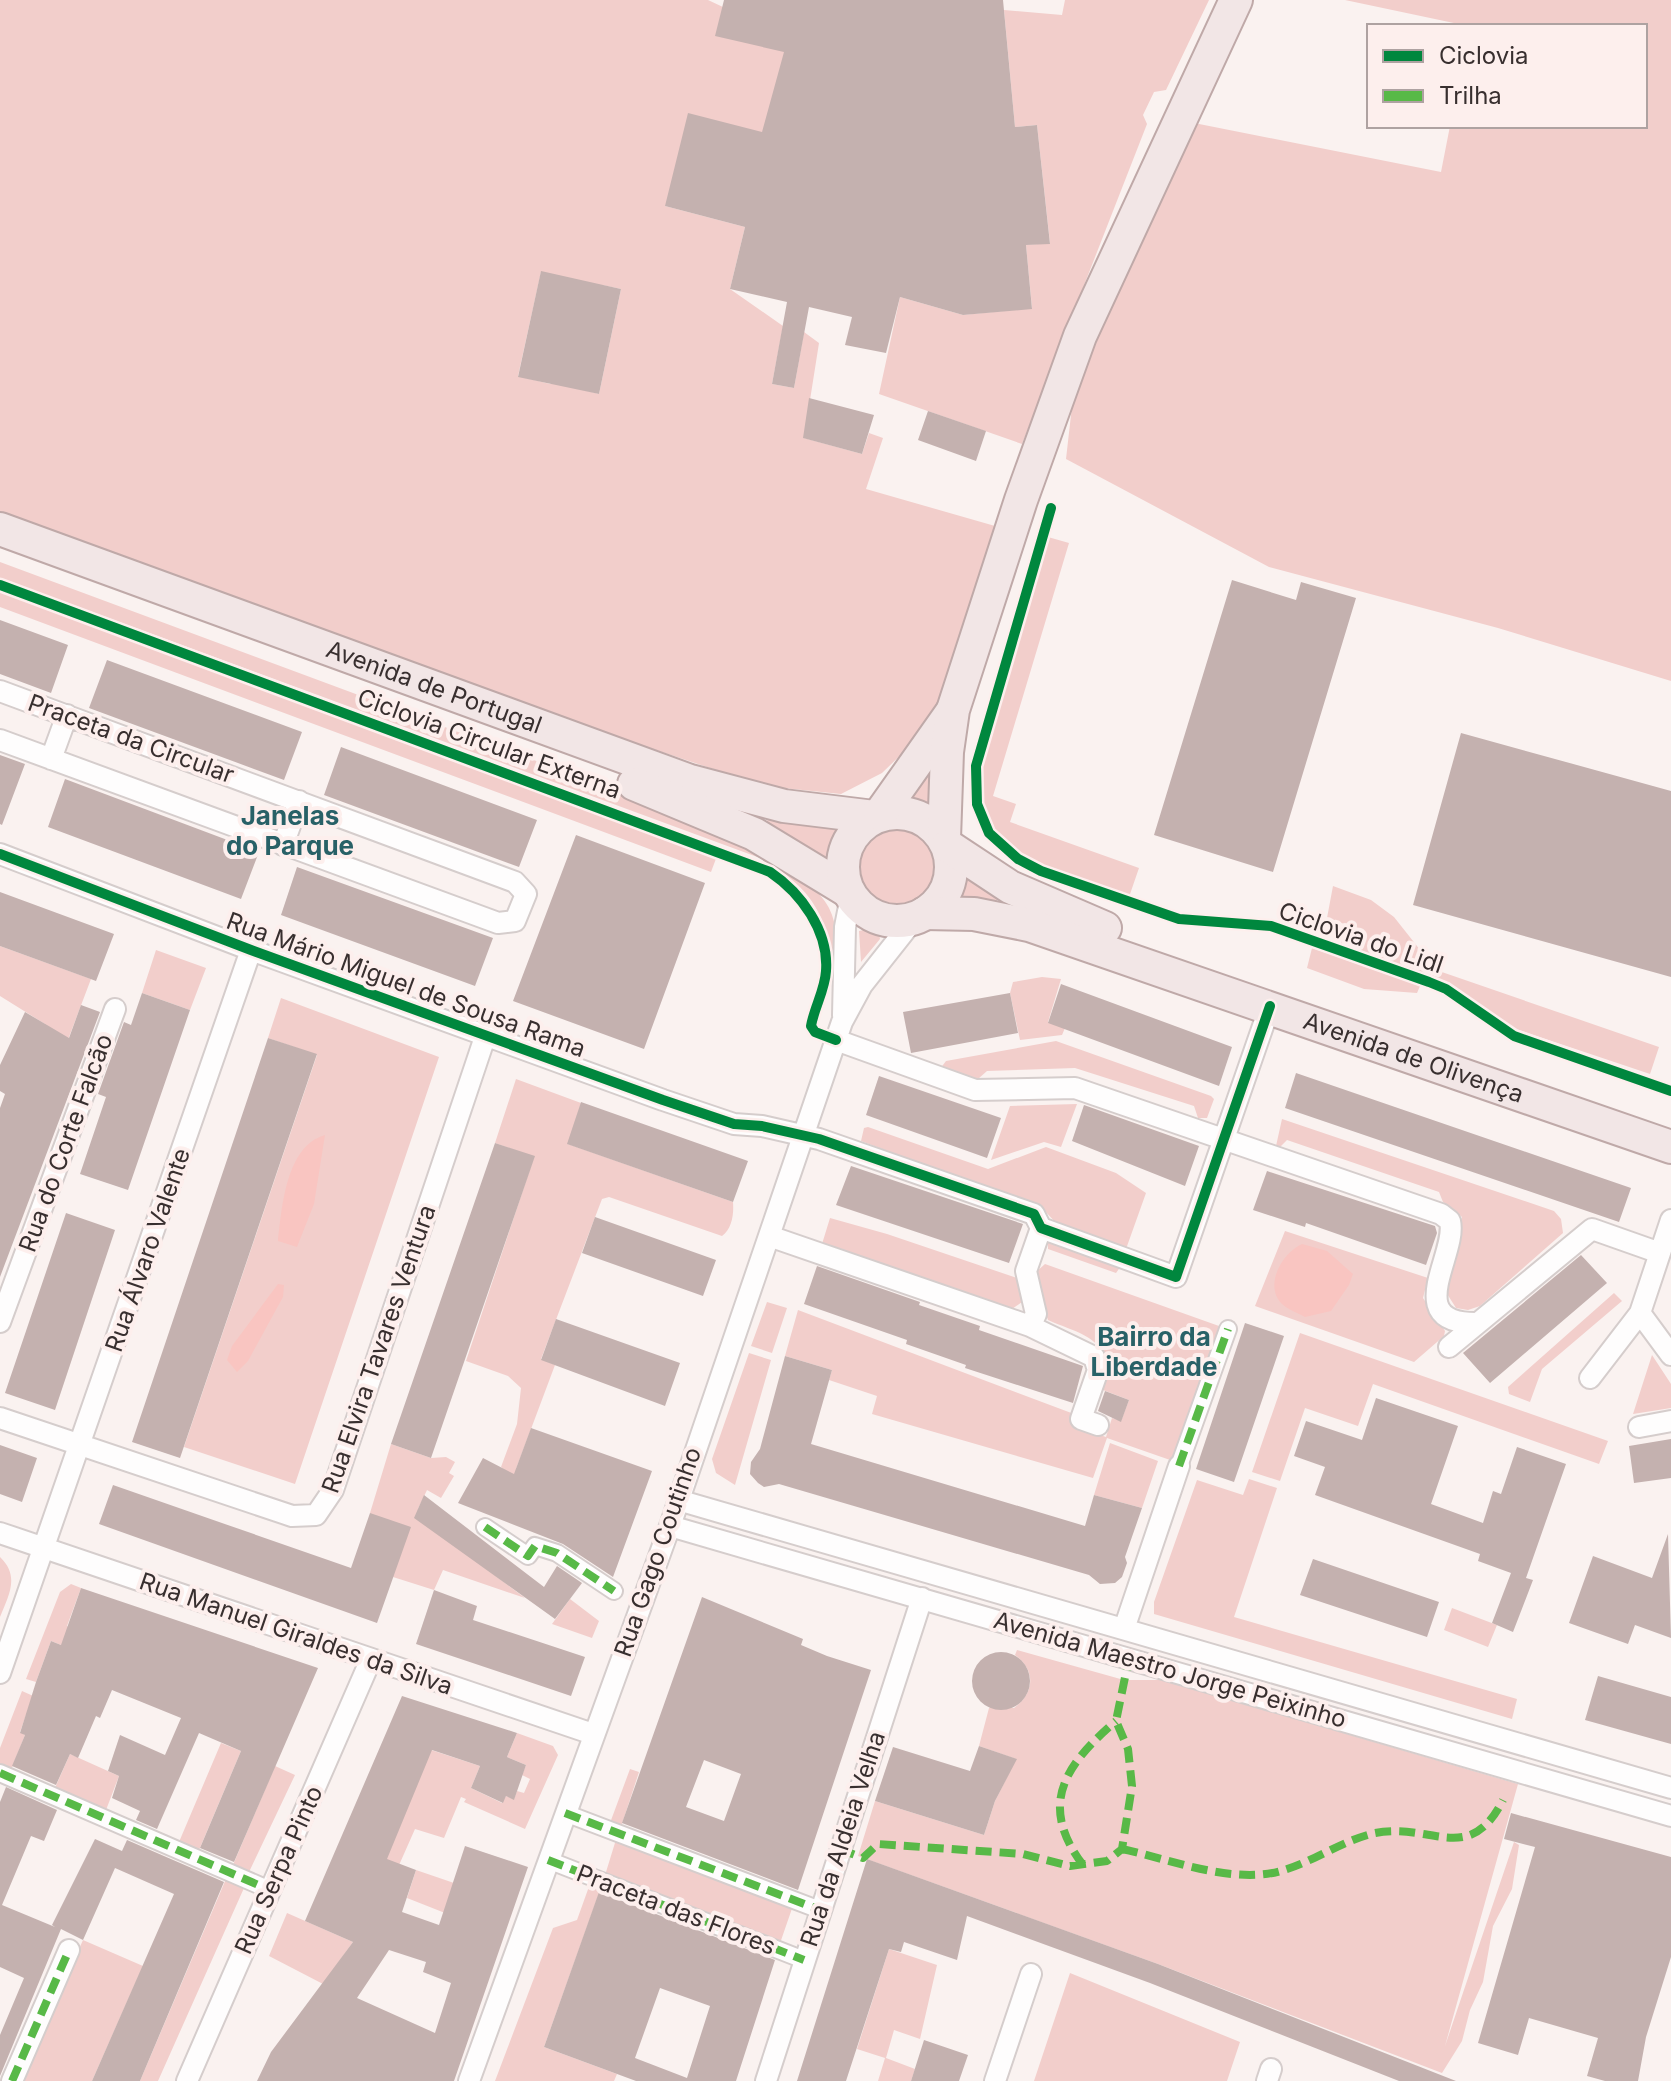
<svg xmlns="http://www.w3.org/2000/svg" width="1671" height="2081" viewBox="0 0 1671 2081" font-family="Inter,sans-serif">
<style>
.green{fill:#f2cecb;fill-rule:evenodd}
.forest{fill:#f9c5c1}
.building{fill:#c4b1af;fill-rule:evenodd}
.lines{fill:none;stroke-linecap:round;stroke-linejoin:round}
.pedestrian-casing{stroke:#d5cdcc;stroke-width:20}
.minor-casing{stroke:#d5cdcc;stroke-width:24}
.primary-casing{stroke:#bfa9a8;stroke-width:36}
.pedestrian{stroke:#fefdfd;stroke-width:16}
.minor{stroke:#fefdfd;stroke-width:20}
.primary{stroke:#f2e6e6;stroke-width:32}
.quiet{stroke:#58b947;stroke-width:8;stroke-dasharray:16 8;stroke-linecap:butt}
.cycleway-casing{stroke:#fdefed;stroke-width:15}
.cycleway{stroke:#00873e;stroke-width:10}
.labels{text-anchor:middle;stroke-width:8;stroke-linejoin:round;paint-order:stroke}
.street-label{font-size:24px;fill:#382f2f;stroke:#fdefed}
.neighbourhood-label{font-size:26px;font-weight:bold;fill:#286167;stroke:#fdefed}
</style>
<rect width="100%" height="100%" fill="#faf2f0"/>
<path class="green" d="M0,0H708L858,70L762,132L665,206L745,227L730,289L783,326L772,384L794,388L804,332L819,343L804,438L862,454L869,433L883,438L866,489L995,526L935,711L914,742L882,773L841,794L764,786L527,707L0,515ZM541,272L551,384H550L518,376ZM602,285L621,289L599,394L581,389Z
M1065,0H1209L1166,90L1154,92L1143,115L1147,124L1022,444L879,394L900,297L963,315L1032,308L1026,245L1050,243L1037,125L1015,127L1004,10L1062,15Z
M1345,0H1671V681L1498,628L1269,567L1066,459L1080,336L1179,120L1441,172L1450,126H1645V26H1468Z
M1048,537L1069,543L993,796L1016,804L1010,822L1139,868L1129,897L1059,873L1013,849L1000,838L983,807L980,786L987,738Z
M0,562L717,828C749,847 813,876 829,908C838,926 837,946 838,964L834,963C822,906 810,888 760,858L0,578Z
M0,591L717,856L711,872L0,607Z
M933,769L932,807L924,809L908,804L904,795L919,777Z
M768,817L837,828L830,855L825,859L766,826Z
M852 867a41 41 0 1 1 82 0a41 41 0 1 1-82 0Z
M969,874L998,897L995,905L956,903L953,895L959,878Z
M1333,886L1371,900L1394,917L1436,970L1659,1047L1650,1074L1510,1027L1450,985L1340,945L1347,925L1327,918Z
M872,928L879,933L880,939L861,962L859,931Z
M0,946L91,979L0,1219L45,1024L0,996Z
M1312,948L1420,986L1417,993L1364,989L1307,968Z
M156,950L206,968L190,1010L142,993Z
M1042,977L1061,979L1048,1022L1065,1028L1062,1035L1020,1040L1010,993L1013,982Z
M281,998L439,1057L295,1484L184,1447L317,1055L268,1038Z
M1056,1041L1211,1096L1214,1099L1207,1118H1198L1194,1106L1075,1068L987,1071L978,1079L940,1069L946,1061Z
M516,1079L581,1103L568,1144L733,1202C734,1214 732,1229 722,1236L609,1197L602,1199L541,1359L555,1365L516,1469L578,1529L501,1467L517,1424L521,1388L508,1376L466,1361L534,1157L495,1143Z
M1077,1104L1061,1147L1044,1142L991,1160L1010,1106Z
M1282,1119L1554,1211L1561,1219L1563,1233L1480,1306L1468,1310L1456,1308L1444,1289L1462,1217L1443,1202L1439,1192L1287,1140L1280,1147L1276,1146Z
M868,1127L988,1169L1046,1147L1116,1173L1146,1193L1126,1249L1057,1224L1043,1209L861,1141L864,1128Z
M830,1218L887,1234L1017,1278L1022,1302L1012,1309L822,1244Z
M1285,1231L1428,1278L1423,1298L1445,1331L1444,1336L1414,1362L1255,1306Z
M1053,1241L1121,1266L1116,1273L1048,1249V1243Z
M1045,1264L1219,1326L1173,1461L1107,1438L1093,1478L872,1414L877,1396L829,1380L832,1370L785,1356L798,1310L1074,1414L1071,1425L1106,1437L1112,1418L1121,1421L1129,1400L1103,1390L1110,1365C1099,1335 1075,1332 1048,1320L1035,1285L1036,1272Z
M1614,1293L1622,1301L1542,1369L1530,1402L1509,1394L1508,1387Z
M767,1302L787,1308L772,1353L751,1346Z
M1300,1333L1608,1441L1599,1464L1373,1384L1358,1426L1305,1408L1280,1481L1252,1472Z
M749,1353L771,1360L735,1485L716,1473L712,1459Z
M1652,1355L1671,1384V1408L1633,1414Z
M1110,1443L1158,1461L1142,1508L1094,1495Z
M391,1444L431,1458L446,1457L455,1462L449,1473L454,1476L441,1498L427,1490L418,1509L476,1561L525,1598L443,1570L434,1590L393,1577L370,1513Z
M1249,1479L1277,1488L1234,1617L1517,1699L1512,1719L1154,1614V1602L1197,1480L1243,1495Z
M0,1557C20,1576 9,1595 0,1617Z
M71,1584L81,1588L67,1626L89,1641L84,1654L51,1641L36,1682L26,1679L60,1592Z
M570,1599L599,1621L592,1638L552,1624Z
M1452,1608L1497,1625L1488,1647L1444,1630Z
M1017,1650L1124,1680H1162L1518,1784L1445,2046L1514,1842L1519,1845L1512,1889L1493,1926L1483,1982L1470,2010L1462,2041L1442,2073L1158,1964L858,1856L875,1801L984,1835L995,1801L1016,1759L979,1746L989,1708H1014C1035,1693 1036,1670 1015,1655Z
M22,1691L40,1699L26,1715L20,1732L25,1735L11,1770L0,1765V1748Z
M517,1733L553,1746L558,1755L525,1829L464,1802L466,1799L461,1797L444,1838L415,1829L388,1890L371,1871C397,1830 416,1795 425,1748L480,1766L471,1788L502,1803L506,1796L514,1799L517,1791L524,1793L530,1779L522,1775L526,1765L507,1757Z
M221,1743L241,1751L199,1850L179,1842Z
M70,1754L119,1776L106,1810L55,1788Z
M275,1766L295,1775L249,1872L233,1865Z
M630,1769L639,1772L621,1827L797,1894L777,1952L602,1885L544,2047L617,2074L614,2081H495L553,1928L577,1920L591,1881L602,1885L618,1833L610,1823Z
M416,1870L454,1883L445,1913L407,1898Z
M226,1879L244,1888L158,2081H140Z
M287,1913L353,1942L323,1984L269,1956Z
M83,1940L143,1966L92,2081H21Z
M889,1949L937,1965L920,2039L894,2030L886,2058L915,2069L911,2081H878L885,2058L857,2049Z
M1070,1973L1240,2042L1227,2081H1034Z"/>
<path class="forest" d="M325,1135L314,1204L297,1247L278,1241C282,1207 286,1146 325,1135Z
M1302,1244L1327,1251L1353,1274L1349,1285L1331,1311L1305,1317C1298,1313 1287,1309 1282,1304C1263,1285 1283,1252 1302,1244Z
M278,1284L284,1285L283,1297L248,1361L237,1372L227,1360L232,1346Z"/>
<path class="building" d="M724,0H1003L1015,127L1037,125L1050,244L1026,245L1032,309L963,315L900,297L886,353L845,345L852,317L809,307L794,388L772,384L787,302L730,289L745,227L665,206L688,113L762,132L784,52L715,36Z
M541,271L621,289L599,394L518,377Z
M809,398L874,415L862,454L803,438Z
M928,411L986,431L976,461L918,440Z
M1232,580L1296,600L1301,582L1356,598L1273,872L1154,835Z
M0,620L68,645L51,693L0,674Z
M107,660L302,732L284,780L89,708Z
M1461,733L1671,791V977L1413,905Z
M341,747L537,820L519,867L324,795Z
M0,755L25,764L2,825L0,824Z
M65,779L259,852L241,899L48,827Z
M576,835L705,883L644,1049L513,1001Z
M297,867L493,938L475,986L281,915Z
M0,892L114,934L96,981L0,946Z
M1061,984L1232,1047L1219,1086L1048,1023Z
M142,993L190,1010L128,1190L80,1174L106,1097L98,1094L124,1022L131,1025Z
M1010,993L1018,1033L911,1053L903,1012Z
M81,1005L100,1012L0,1277V1108L5,1094L0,1091V1065L25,1012L69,1038Z
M268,1038L317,1054L180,1458L132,1442Z
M1296,1073L1631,1188L1619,1222L1285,1108Z
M879,1076L1001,1118L987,1158L866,1115Z
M581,1102L748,1161L733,1202L567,1144Z
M1084,1105L1199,1146L1185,1186L1072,1141Z
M495,1143L535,1156L431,1458L391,1444Z
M851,1166L1023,1224L1009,1263L836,1205Z
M1267,1171L1435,1226L1437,1233L1426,1265L1306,1223L1305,1227L1253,1210Z
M66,1213L115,1230L55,1410L5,1393Z
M595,1217L716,1260L703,1296L582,1253Z
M1581,1255L1607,1283L1490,1383L1463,1353Z
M817,1266L920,1302L919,1305L980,1326L979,1330L1083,1366L1073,1403L965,1368L966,1365L906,1344L907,1340L804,1304Z
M556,1319L680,1363L665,1406L541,1360Z
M1245,1323L1284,1336L1234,1482L1196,1469Z
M785,1356L832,1370L811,1444L1085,1526L1094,1495L1142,1508L1125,1557L1127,1563L1122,1577L1115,1583L1100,1584L1089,1575L779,1484L764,1487L758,1483L750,1474L751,1462L760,1449Z
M1105,1391L1129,1400L1121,1422L1098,1411Z
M1376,1398L1458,1426L1431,1504L1483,1523L1493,1491L1501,1494L1517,1447L1566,1464L1526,1578L1533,1580L1513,1632L1492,1623L1511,1573L1478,1561L1480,1554L1315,1495L1325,1467L1294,1456L1306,1421L1362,1440Z
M531,1428L652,1471L613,1577L563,1544L458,1503L483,1458L514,1474Z
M1671,1439V1478L1634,1483L1629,1446Z
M0,1445L37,1458L22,1502L0,1494Z
M113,1485L351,1568L370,1513L411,1527L377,1623L99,1524Z
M424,1495L544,1587L557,1566L582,1583L555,1619L414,1518Z
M1668,1534L1671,1638L1635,1625L1628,1644L1569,1623L1593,1556L1652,1578Z
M1313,1559L1439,1602L1427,1637L1300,1595Z
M81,1588L318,1668L234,1862L200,1848L241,1751L199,1733L157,1829L136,1820L140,1811L112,1798L119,1776L108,1771L120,1735L165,1755L181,1718L112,1690L100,1718L96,1716L78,1758L70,1754L56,1785L12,1766L25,1735L20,1733L36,1682L51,1641L61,1645Z
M434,1590L477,1606L473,1620L585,1657L571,1696L416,1644Z
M702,1597L803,1639L801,1645L827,1656L871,1670L798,1890L622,1823ZM704,1760L741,1774L724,1821L686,1807Z
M972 1681a29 29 0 1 1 58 0a29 29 0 1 1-58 0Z
M1598,1676L1671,1697V1744L1585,1720Z
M402,1696L517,1733L507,1757L526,1765L514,1800L506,1796L503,1803L471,1788L480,1766L432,1750L387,1859L416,1870L402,1912L439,1925L465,1846L528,1867L454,2081H257L271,2052L353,1942L305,1921ZM389,1950L426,1962L423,1972L451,1983L435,2033L357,1998Z
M979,1746L1017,1759L995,1801L984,1835L875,1801L893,1747L970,1771Z
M6,1787L57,1810L44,1841L31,1836L2,1905L55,1927L52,1925L95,1839L122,1851L127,1840L224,1882L140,2081H92L174,1894L115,1868L83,1940L61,1929L0,2076V2035L24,1978L0,1967V1802Z
M1511,1813L1671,1857V1957L1646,2037L1638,2081H1605L1587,2076L1598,2038L1529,2018L1518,2055L1478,2043L1535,1847L1504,1839Z
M867,1859L1158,1964L1456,2081H1399L1150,1983L967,1916L957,1960L904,1942L901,1952L889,1949L846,2081H797Z
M599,1892L775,1960L736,2081H636L544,2047ZM660,1988L710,2006L687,2078L635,2058Z
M924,2040L968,2055L959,2081H911Z"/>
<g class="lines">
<defs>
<path id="pedestrian" d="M1179,1466L1228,1329
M485,1527L528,1556L535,1546L557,1553L614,1591
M0,1773L270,1890
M565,1813L820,1910
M548,1860L804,1960"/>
<path id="minor" d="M0,691L515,882L526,894L515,921L498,923L0,740
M51,759L67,715
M283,845L299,801
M0,854L251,950L663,1100L734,1124L762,1126L819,1139L1034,1214L1041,1228L1176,1277L1270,1006
M843,1015L845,927L851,896
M836,1040L975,1090L1075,1088L1441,1214L1450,1221C1458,1254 1400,1324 1477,1323
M1671,1220L1640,1313L1671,1355
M769,1236L1030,1326L1094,1357L1098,1370L1081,1419L1098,1425
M0,1322L115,1009
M1030,1326L1036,1314L1026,1271L1041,1228
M1449,1347L1592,1229L1660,1253
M1590,1378L1640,1313
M0,1418L292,1516L316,1515L333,1490L485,1037
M1639,1427L1671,1421
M678,1500L1671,1788
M670,1526L1671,1816
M0,1533L593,1734
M1124,1629L1179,1466
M0,1673L251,950
M12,2081L69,1950
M187,2081L371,1659
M469,2081L670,1526L842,1022L862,985L915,918
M766,2081L922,1598
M995,2081L1031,1974
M1267,2081L1271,2069"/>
<g id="primary">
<path id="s1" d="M0,529L690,781L784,806L874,817"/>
<path d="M634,784L754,834L848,891"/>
<circle cx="897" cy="867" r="54"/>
<path d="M880,814L952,712"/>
<path d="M944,839L947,752L953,710L1021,500L1080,336L1236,0"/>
<path d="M948,846L1010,887L1105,928"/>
<path id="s2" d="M925,913L974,914L1029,925L1671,1147"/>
</g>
</defs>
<use href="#pedestrian" class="pedestrian-casing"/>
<use href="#minor" class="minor-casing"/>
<use href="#primary" class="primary-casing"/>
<use href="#pedestrian" class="pedestrian"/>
<use href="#minor" class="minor"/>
<use href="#primary" class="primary"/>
<path class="quiet" d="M1179,1466L1228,1329
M485,1527L528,1556L535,1546L557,1553L614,1591
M0,1773L270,1890
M565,1813L820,1910
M839,1849L863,1858L878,1844L1023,1854L1070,1866L1107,1861L1122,1849L1132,1786L1128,1749L1116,1721L1129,1658
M1122,1849C1170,1859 1235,1886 1284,1870C1314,1861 1344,1840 1375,1833C1432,1822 1469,1867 1503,1800
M548,1860L804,1960
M1083,1865C1037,1804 1066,1764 1116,1721
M12,2081L69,1950"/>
<defs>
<path id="cycleway" d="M1051,508L976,766L977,804L989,833L1018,859L1041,871L1179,919L1271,926L1429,982L1446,989L1514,1036L1671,1091
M0,585L770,872C801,893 829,931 826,971C825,990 814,1008 811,1026L815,1032L836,1040
M0,854L251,950L663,1100L734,1124L762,1126L819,1139L1034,1214L1041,1228L1176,1277L1270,1006"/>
</defs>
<use href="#cycleway" class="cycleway-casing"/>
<use href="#cycleway" class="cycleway"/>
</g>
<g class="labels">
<g class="street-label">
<text dy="8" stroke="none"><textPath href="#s1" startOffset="462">Avenida de Portugal</textPath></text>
<text transform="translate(131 739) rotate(20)" y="8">Praceta da Circular</text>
<text transform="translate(489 744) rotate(20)" y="8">Ciclovia Circular Externa</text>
<text transform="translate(1361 938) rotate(19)" y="8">Ciclovia do Lidl</text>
<text transform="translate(406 985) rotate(20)" y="8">Rua Mário Miguel de Sousa Rama</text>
<text dy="8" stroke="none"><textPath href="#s2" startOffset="512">Avenida de Olivença</textPath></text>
<text transform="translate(66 1143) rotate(-70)" y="8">Rua do Corte Falcão</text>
<text transform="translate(148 1250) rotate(-71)" y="8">Rua Álvaro Valente</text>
<text transform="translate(379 1349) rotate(-71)" y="8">Rua Elvira Tavares Ventura</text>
<text transform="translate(658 1552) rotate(-71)" y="8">Rua Gago Coutinho</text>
<text transform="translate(296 1634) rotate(19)" y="8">Rua Manuel Giraldes da Silva</text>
<text transform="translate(1170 1670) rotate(16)" y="8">Avenida Maestro Jorge Peixinho</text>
<text transform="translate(843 1839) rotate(-72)" y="8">Rua da Aldeia Velha</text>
<text transform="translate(279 1870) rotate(-66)" y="8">Rua Serpa Pinto</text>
<text transform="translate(676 1910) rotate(21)" y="8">Praceta das Flores</text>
</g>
<g class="neighbourhood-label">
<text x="290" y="825">Janelas<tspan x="290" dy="30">do Parque</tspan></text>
<text x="1154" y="1346">Bairro da<tspan x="1154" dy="30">Liberdade</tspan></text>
</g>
</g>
<rect x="1367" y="24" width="280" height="104" fill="#fdefed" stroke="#aea2a1" stroke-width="2"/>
<rect x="1383" y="50" width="40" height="12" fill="#00873e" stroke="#aea2a1" stroke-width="2"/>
<text x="1439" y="64" font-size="24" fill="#382f2f">Ciclovia</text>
<rect x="1383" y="90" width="40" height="12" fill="#58b947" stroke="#aea2a1" stroke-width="2"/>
<text x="1439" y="104" font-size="24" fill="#382f2f">Trilha</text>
</svg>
